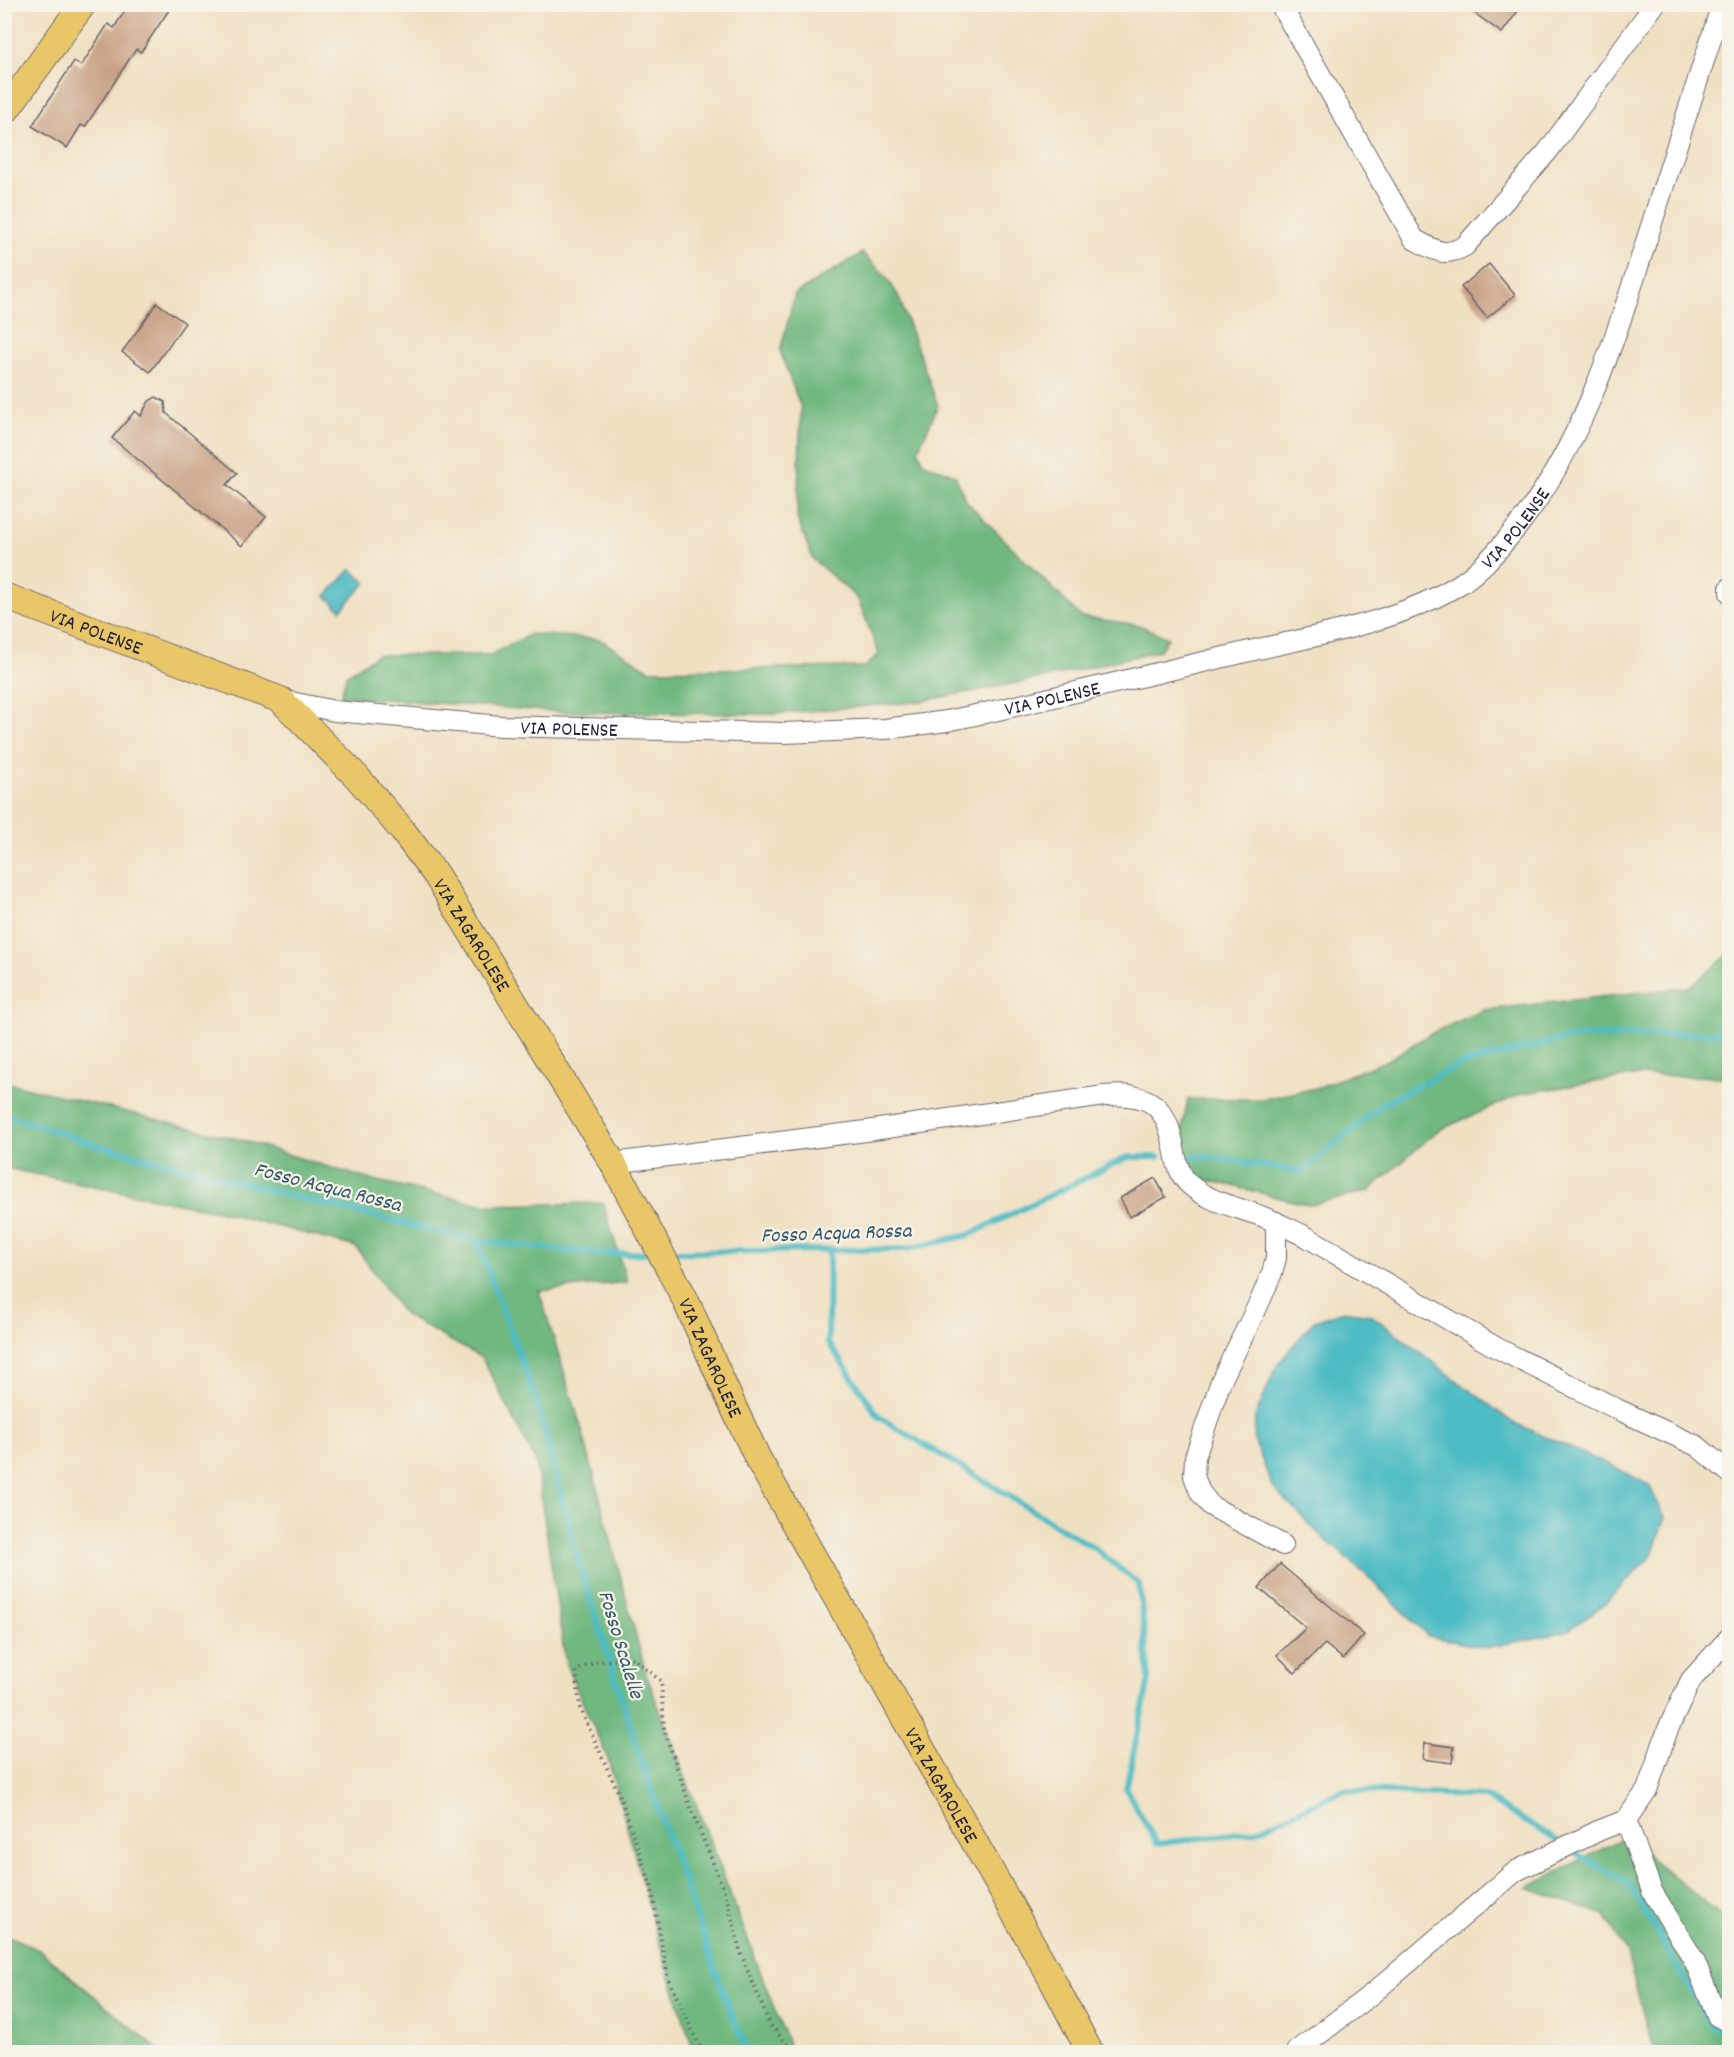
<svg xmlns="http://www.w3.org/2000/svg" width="1734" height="2057" viewBox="0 0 1734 2057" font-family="Dekko,sans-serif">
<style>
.forest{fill:#70b880;stroke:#496d5e;stroke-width:1.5}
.water{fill:#4ebcc4;stroke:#386f80;stroke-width:1.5}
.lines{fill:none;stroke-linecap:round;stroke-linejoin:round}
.stream{stroke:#4ebcc4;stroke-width:6}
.building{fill:#c9a286}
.minor-casing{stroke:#6a646a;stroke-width:22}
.major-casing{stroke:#6a646a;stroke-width:28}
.path{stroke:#6a646a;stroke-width:4;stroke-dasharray:1.5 4.5;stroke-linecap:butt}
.minor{stroke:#fff;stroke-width:20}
.major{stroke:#e9c769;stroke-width:26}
.labels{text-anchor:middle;stroke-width:4.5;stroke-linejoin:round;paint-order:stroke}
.street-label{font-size:20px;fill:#22223b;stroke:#f7f3e8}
.water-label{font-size:21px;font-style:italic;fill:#31586b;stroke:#f7f3e8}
</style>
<rect width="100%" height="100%" fill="#f7f3e8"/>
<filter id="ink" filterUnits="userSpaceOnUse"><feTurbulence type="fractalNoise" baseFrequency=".0167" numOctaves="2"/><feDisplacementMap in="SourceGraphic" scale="12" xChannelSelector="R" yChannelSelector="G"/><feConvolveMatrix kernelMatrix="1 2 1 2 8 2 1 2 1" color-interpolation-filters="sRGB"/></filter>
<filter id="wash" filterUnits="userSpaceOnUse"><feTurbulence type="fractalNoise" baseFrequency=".008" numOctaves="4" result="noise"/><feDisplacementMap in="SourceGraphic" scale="24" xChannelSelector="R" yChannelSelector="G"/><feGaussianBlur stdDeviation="1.35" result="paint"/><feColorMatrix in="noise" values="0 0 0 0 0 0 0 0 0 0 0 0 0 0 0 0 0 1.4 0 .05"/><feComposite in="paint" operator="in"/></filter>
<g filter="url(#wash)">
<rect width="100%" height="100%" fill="#f0e0c2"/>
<path class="forest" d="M862,253L884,274L898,295L938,406L918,450L924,463L955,475L966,501L1081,617L1139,625L1168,638L1160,650L1053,676L917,702L773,714L561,712L341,696L346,675L377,655H490L531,634L599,639L650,670L865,667L879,654L858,599L813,559L797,518L801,408L780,351L795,294Z
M1729,954V1077L1640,1075L1524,1093L1437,1131L1369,1191L1309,1205L1200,1178L1184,1166L1180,1139L1188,1099H1263L1317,1088L1388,1060L1432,1033L1484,1010L1689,987Z
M4,1082L245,1141L364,1178L485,1205L603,1203L627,1282L539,1291L582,1430L646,1674L791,2052H694L659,1942L608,1759L566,1665L536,1462L482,1358L404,1315L356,1247L227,1213L5,1168Z
M1625,1837L1729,1922V2052H1656L1647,2028L1627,1954L1605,1915L1527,1888Z
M4,1934L39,1950L161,2052H5Z"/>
<path class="water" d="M351,569L366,583L341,610L326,596Z
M1342,1311L1371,1315L1512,1422L1618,1469L1649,1485L1665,1517L1652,1555L1605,1603L1566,1632L1485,1648L1428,1636L1364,1573L1318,1533L1273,1487L1254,1440L1255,1417L1278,1364L1313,1322Z"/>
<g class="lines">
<path class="stream" d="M4,1114L93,1144L320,1203L477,1241L600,1254L651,1253
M1190,1157H1210L1302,1172L1384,1103L1461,1064L1573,1037L1716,1033L1730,1024
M477,1241L537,1402L578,1560L641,1760L730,2011L748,2052
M829,1249L828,1342L879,1417L1094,1548L1139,1584L1149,1679L1126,1789L1157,1844L1255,1831L1344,1790L1485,1797L1563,1844
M675,1252L907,1249L969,1235L1128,1157H1159
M1571,1850L1629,1884L1711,2025L1730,2036"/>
</g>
<g id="blocks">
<path class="building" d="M129,4H173L141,52L136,49L85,127L81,125L67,148L32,126L74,61L81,66L108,24L114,28Z
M1462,4H1523L1502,33Z
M1489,264L1515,295L1487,318L1461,287Z
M157,303L185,323L150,372L122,352Z
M156,397L165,402L166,413L237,473L227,485L266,517L242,546L112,438L135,411L141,416L149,401Z
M1155,1178L1166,1197L1130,1217L1120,1198Z
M1280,1564L1364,1635L1343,1659L1325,1644L1295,1673L1277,1655L1306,1628L1259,1588Z
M1425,1743L1454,1747L1452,1763L1423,1759Z"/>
</g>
</g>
<g filter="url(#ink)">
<use href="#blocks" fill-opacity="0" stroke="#6a646a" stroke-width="1.5"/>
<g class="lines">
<defs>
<g id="minor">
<path d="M1280,4L1414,239C1434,250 1444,258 1465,246L1548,151L1655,4"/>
<path d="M1730,588V593"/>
<path id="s1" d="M281,700L335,711L501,726L784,733L885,729L947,721L994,711C1081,691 1167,671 1254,650C1321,635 1405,620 1463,582C1480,570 1495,554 1508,538C1586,448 1622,316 1658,204C1679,138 1701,71 1722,4"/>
<path d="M613,1163L866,1131L1104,1096C1151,1092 1167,1105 1175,1153C1177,1164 1180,1177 1190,1185C1209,1202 1237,1207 1261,1216C1277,1222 1292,1230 1307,1237L1497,1348L1617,1409L1697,1446L1730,1473"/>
<path d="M1276,1222V1258L1272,1273L1260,1301L1221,1381L1195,1457L1194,1476L1200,1492L1211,1506L1283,1545"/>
<path d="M1626,1820L1652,1891L1694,1960L1717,2016L1730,2023"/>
<path d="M1296,2052L1373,1993L1516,1871L1598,1831L1626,1820L1647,1790L1668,1729L1691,1680L1730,1637"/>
</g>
<g id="major">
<path d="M4,113L83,4"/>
<path id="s2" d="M4,596L281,700L357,777L402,830L436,875L613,1163L685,1299L731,1402L758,1459L1049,1974L1090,2052"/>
</g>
</defs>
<use href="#minor" class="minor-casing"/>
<use href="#major" class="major-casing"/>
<path class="path" d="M702,2052L668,1978L651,1886L619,1794L580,1708L576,1671L594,1662L631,1657L661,1681L664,1729L690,1806L727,1898L741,1954L770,2025L795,2052"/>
<use href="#minor" class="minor"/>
<use href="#major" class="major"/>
</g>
</g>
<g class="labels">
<g class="street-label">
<text dy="7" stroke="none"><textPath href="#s1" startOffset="1280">VIA POLENSE</textPath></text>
<text dy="7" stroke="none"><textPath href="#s2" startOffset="99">VIA POLENSE</textPath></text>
<text dy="7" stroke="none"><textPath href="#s1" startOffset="776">VIA POLENSE</textPath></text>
<text dy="7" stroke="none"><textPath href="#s1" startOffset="290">VIA POLENSE</textPath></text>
<text dy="7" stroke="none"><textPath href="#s2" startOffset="600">VIA ZAGAROLESE</textPath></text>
<text dy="7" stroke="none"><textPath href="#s2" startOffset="1086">VIA ZAGAROLESE</textPath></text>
<text dy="7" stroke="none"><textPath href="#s2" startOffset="1572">VIA ZAGAROLESE</textPath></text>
</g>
<g class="water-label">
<text transform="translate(328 1186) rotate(14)" y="7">Fosso Acqua Rossa</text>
<text transform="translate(836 1232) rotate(-2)" y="7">Fosso Acqua Rossa</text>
<text transform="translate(622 1644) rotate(73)" y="7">Fosso Scalelle</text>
</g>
</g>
<rect width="1734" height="2057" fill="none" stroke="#f7f3e8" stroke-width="24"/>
</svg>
